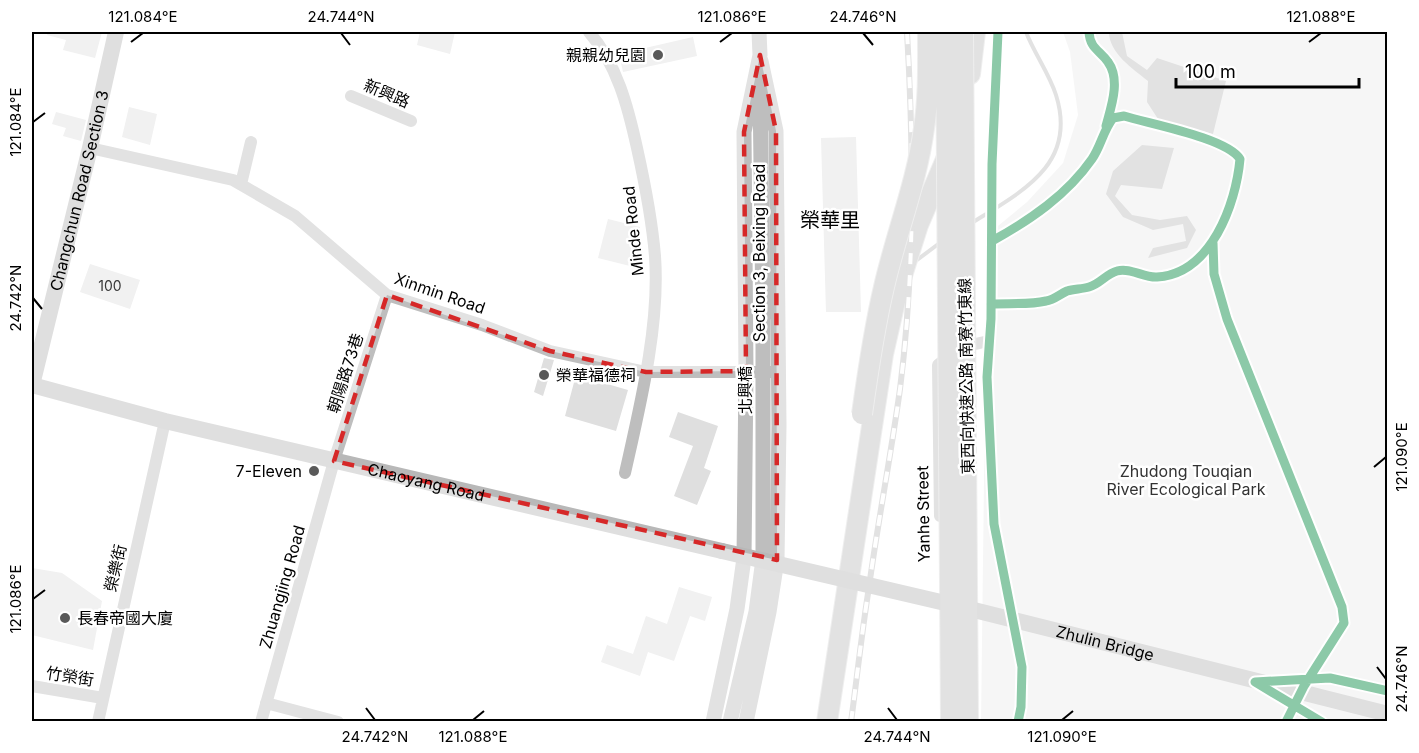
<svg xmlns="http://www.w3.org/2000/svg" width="1419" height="753" viewBox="0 0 1419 753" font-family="Inter,'Noto Sans TC',sans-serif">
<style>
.green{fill:#ececec}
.water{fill:#bfbfbf}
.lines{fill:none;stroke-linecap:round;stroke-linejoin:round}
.stream{stroke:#bfbfbf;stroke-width:4}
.building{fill:#dfdfdf}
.trunk-casing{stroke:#dbdbdb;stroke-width:22}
.minor{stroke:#bebebe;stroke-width:12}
.tertiary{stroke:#bebebe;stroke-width:15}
.secondary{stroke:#b8b8b8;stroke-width:16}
.trunk{stroke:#bebebe;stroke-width:20}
.rail-casing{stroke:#bebebe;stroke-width:6}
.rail{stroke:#fff;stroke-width:4;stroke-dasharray:11;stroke-linecap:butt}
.trunk-bridge-casing{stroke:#dbdbdb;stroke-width:22;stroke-linecap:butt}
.tertiary-bridge{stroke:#bebebe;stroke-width:15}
.secondary-bridge{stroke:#b8b8b8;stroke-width:16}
.trunk-bridge{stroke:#bebebe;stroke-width:20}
.cycleway-casing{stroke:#fff;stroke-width:13}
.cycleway{stroke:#00873e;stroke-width:9}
.marked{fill:none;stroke:#d62828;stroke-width:4.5;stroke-dasharray:12 8;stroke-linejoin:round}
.ticks{fill:none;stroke:#000;stroke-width:2}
.poi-dot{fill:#595959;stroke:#fff;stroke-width:2}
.labels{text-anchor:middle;stroke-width:5;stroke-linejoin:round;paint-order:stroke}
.number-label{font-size:14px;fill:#383838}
.poi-label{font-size:16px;fill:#000;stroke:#fff;text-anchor:end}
.street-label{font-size:16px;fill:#000;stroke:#fff}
.park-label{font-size:16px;fill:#333;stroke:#fff}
.quarter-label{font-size:20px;fill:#000;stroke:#fff}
.neatline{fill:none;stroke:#000;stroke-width:2}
.ticks-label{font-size:15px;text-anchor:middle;fill:#000}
</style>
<rect width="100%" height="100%" fill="#fff"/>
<path class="green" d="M1063,32H1387V721L981,722L987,235L1027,202L1063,163L1078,115L1070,52Z"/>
<path class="water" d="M1109,32H1122L1127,56L1147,70L1157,58L1226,81L1213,134L1158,119L1147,102L1148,81C1133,69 1109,53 1109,32Z
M1142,145L1174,148L1162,189L1121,185L1115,196L1132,215L1160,220L1187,216L1196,230L1187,248L1148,258L1153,248L1186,241L1183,224L1153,230L1123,217L1106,194L1113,171Z"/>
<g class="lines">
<path class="stream" d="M970,224C1021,192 1078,165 1056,95C1049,73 1034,53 1026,32
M913,263L941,242"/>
</g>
<path class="building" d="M48,32H102L95,58L63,50L66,40L47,35Z
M420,32H455L450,54L417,45Z
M693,37L697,56L623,72L619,54Z
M129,107L157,114L150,145L122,137Z
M56,112L86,120L81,141L63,136L66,128L52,124Z
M856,137L861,312H826L821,138Z
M608,219L640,227L630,266L598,258Z
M90,264L140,280L130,309L80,292Z
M544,358L554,360L543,396L534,392Z
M576,375L628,390L616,431L565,416Z
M678,412L718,426L704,468L711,471L697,505L674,496L693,446L669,437Z
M32,568L62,573L102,601L93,650L32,635Z
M679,587L712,597L705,621L690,616L674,661L648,652L640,676L601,662L607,645L633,654L646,616L667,624Z"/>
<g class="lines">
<defs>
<path id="trunk" d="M970,74L975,32
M827,722L883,354L898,288L918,225L947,157"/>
</defs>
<use href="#trunk" class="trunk-casing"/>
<path class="minor" d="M589,32C617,64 628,107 637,148C645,184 652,220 655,256C660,325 640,406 625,473
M351,96L411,121
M90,148L233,180L295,216L387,295L482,325L550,351L646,372H778
M241,184L251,142
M940,516L938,365L961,347L989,341
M32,686L103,698
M266,703L338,722
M98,722L165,421
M261,722L334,461L387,295"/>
<path class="tertiary" d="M760,88L763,318
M713,722L737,609L744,558L746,371L744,132L760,55L759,32
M730,722L756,612L763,559
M746,722L769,612L777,560L779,425L776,131L761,61"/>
<g class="secondary">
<path id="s1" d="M32,385L165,421L722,551"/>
<path id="s2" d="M32,385L90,148L116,32"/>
</g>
<use href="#trunk" class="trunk"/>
<defs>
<path id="rail" d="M851,722C857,677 862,631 869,587C878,521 891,455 900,389C915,271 914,151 907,32"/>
</defs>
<use href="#rail" class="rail-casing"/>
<use href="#rail" class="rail"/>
<defs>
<path id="trunk-bridge" d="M946,32L951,722
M963,32L968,722
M862,414C868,371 874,329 884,287C896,234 917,182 924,128C929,96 928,63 928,32"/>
</defs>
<use href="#trunk-bridge" class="trunk-bridge-casing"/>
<path class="tertiary-bridge" d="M763,318V559"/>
<path class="secondary-bridge" id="s3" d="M722,551L958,606L1388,714"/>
<use href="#trunk-bridge" class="trunk-bridge"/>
<defs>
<path id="cycleway" d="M998,32L992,164L991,319L987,377L994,524L1022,667L1021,707L1018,722
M1089,32C1090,49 1100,50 1108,62C1121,80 1111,107 1106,126
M1213,243L1214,274L1227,319L1342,607L1344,623L1304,686L1286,722
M991,304C1009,303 1029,305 1046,301C1054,300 1060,294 1067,291C1074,289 1082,289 1089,287C1100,284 1106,274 1117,271C1130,267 1144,278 1157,277C1211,274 1236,204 1240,159C1227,138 1150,124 1124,116L1113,118C1103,131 1101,146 1092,159C1067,195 1030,220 992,241
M1255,682L1330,678L1388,691
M1255,682L1322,722"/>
</defs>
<use href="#cycleway" class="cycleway-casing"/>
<use href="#cycleway" class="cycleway"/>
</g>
<path d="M0 0H1419V753H0ZM760,55L776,131L777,560L334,461L387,295L550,351L613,365L646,372L746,371L744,132Z" fill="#fff" fill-opacity=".55" fill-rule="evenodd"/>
<path class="marked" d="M760,55L776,131L777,560L334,461L387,295L550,351L613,365L646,372L746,371L744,132Z"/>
<path class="ticks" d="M341,33L350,45M863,33L873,45M131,42L143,33M720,42L732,33M1309,42L1321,33M33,122L45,113M33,298L42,309M1374,467L1386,457M33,599L45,590M1377,667L1386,679M366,708L375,720M888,708L897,720M473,720L484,711M1062,720L1073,711"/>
<g class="poi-dot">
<circle cx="658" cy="55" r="6"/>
<circle cx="544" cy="375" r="6"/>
<circle cx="314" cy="471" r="6"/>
<circle cx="65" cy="618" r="6"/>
</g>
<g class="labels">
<g class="number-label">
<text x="110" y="291">100</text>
</g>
<g class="poi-label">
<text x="646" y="61">親親幼兒園</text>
<text x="556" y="381" text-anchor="start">榮華福德祠</text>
<text x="302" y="477">7-Eleven</text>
<text x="77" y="624" text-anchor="start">長春帝國大廈</text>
</g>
<g class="street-label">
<text transform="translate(387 93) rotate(23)" y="6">新興路</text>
<text dy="6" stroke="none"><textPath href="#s2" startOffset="200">Changchun Road Section 3</textPath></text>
<text transform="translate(633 231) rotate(-96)" y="6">Minde Road</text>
<text transform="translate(759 253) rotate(-90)" y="6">Section 3, Beixing Road</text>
<text transform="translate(440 293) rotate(19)" y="6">Xinmin Road</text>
<text transform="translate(345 373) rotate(-72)" y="6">朝陽路73巷</text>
<text transform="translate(966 376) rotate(-91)" y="6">東西向快速公路 南寮竹東線</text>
<text transform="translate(745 390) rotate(-90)" y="6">北興橋</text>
<text dy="6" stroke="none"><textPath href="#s1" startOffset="406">Chaoyang Road</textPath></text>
<text transform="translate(923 514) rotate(-91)" y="6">Yanhe Street</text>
<text transform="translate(115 568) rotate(-77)" y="6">榮樂街</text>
<text transform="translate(282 587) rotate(-74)" y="6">Zhuangjing Road</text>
<text dy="6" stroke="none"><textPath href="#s3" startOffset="394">Zhulin Bridge</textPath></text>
<text transform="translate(70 676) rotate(9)" y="6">竹榮街</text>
</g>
<g class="park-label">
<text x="1186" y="477">Zhudong Touqian<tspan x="1186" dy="18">River Ecological Park</tspan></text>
</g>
<g class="quarter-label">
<text x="830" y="227">榮華里</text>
</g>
</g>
<rect width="1419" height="753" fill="none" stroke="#ffffff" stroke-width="66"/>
<path d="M1176 78v9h183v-9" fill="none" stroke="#000000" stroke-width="3"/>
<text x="1185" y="78" font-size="18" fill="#000000" stroke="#ffffff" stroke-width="4.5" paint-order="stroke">100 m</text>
<rect x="33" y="33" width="1353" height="687" class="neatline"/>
<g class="ticks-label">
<text x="143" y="22">121.084°E</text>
<text x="341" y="22">24.744°N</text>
<text x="732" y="22">121.086°E</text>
<text x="863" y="22">24.746°N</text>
<text x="1321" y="22">121.088°E</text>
<text transform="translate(16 122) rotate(-90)" y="5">121.084°E</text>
<text transform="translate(16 298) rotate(-90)" y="5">24.742°N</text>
<text transform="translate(1402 457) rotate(-90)" y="5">121.090°E</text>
<text transform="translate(16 599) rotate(-90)" y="5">121.086°E</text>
<text transform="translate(1402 679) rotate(-90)" y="5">24.746°N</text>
<text x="375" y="742">24.742°N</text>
<text x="473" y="742">121.088°E</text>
<text x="897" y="742">24.744°N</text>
<text x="1062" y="742">121.090°E</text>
</g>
</svg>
